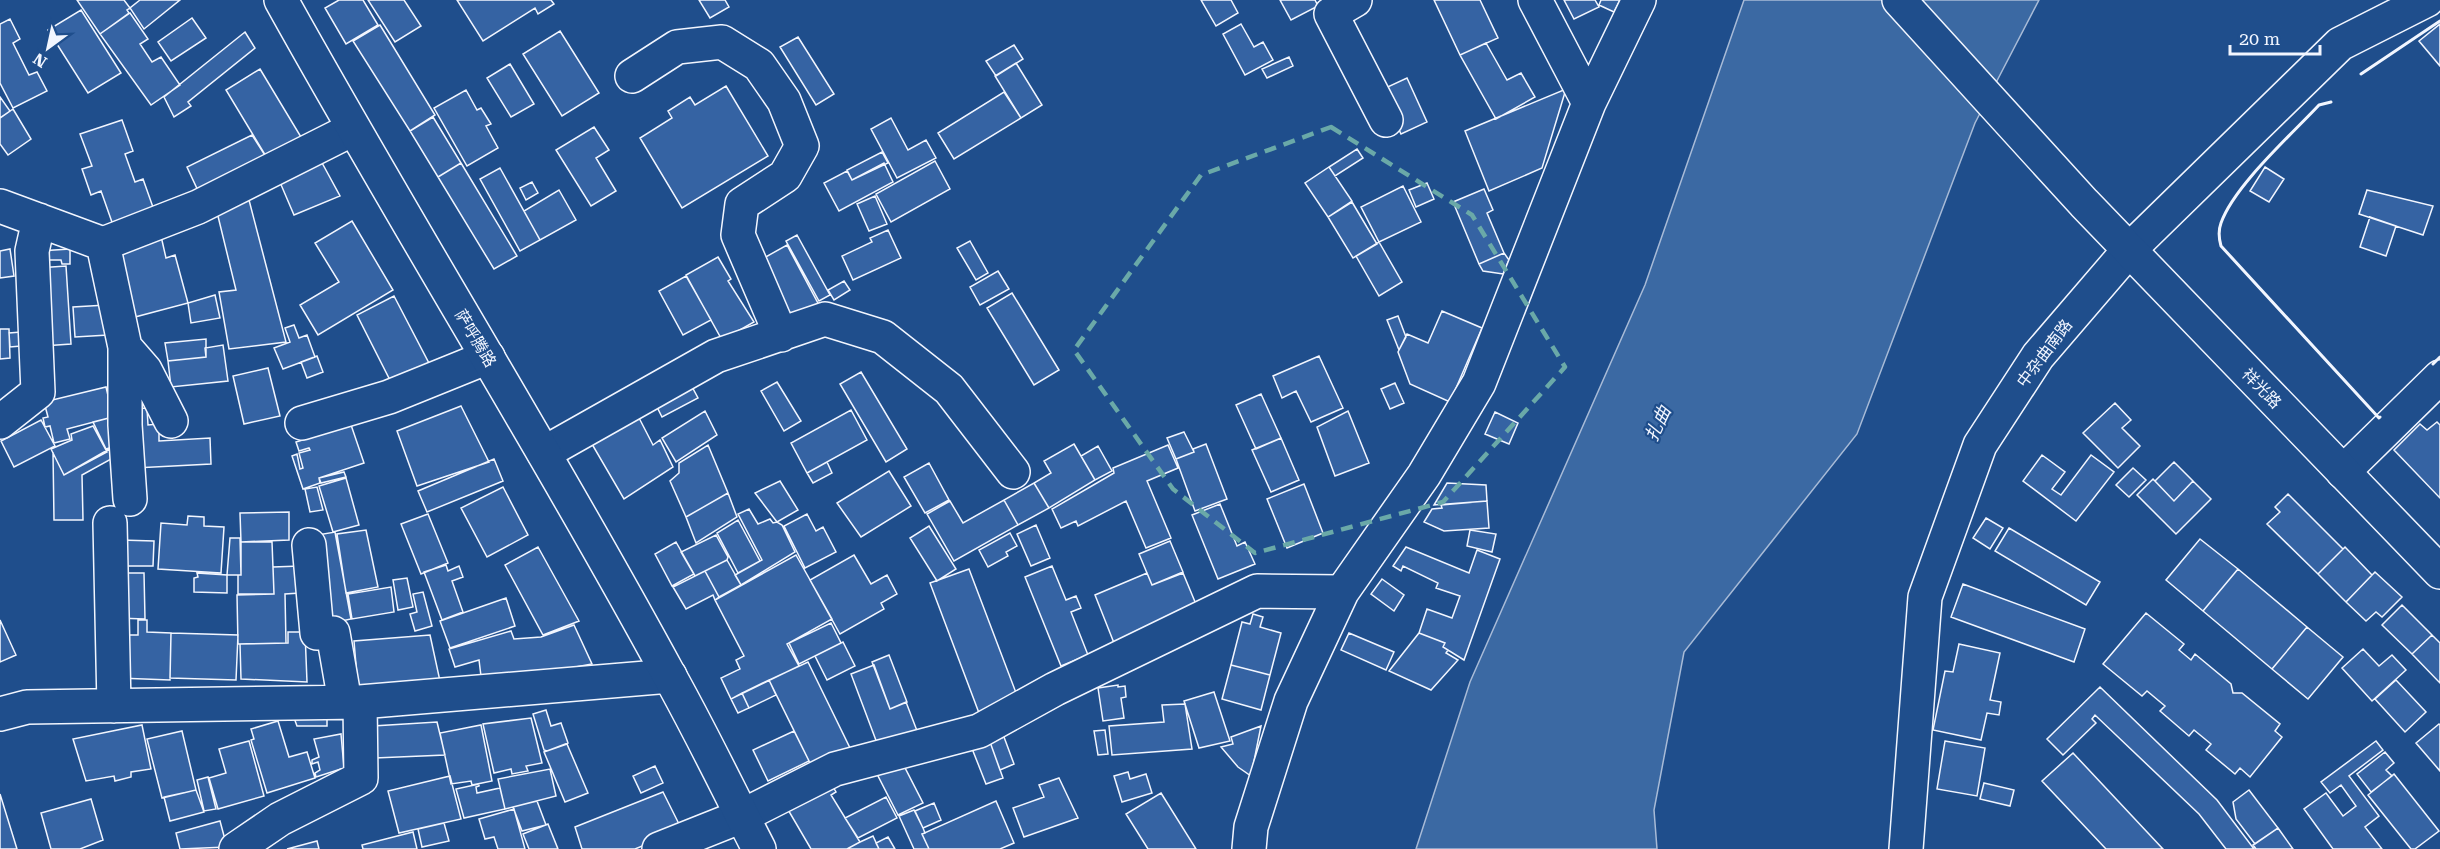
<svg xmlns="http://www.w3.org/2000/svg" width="2440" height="849" viewBox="0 0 2440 849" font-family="'Roboto Serif','Noto Sans SC',serif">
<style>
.water{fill:#3b69a3;stroke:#a8bbd7;stroke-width:1.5}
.building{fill:#3563a3;stroke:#f2f6ff;stroke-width:1.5}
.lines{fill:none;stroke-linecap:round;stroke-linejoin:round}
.minor-casing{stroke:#f2f6ff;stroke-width:36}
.major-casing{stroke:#f2f6ff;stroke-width:36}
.highway-casing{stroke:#f2f6ff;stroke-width:36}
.minor{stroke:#1f4e8c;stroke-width:33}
.major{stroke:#1f4e8c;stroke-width:33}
.highway{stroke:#1f4e8c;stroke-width:33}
.wall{stroke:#f2f6ff;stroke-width:3}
.marked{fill:none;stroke:#6aa9a8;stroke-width:4.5;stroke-dasharray:12 8;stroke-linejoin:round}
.labels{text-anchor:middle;stroke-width:4.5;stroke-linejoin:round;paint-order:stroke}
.street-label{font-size:16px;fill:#f2f6ff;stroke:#1f4e8c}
.water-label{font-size:18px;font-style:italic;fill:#f2f6ff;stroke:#1f4e8c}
</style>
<rect width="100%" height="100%" fill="#1f4e8c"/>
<path class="water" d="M1744,0H2039L1975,123L1857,434L1684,652L1654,810L1657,849H1416L1470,682L1645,285Z"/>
<path class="building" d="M77,0H124L130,8L127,10L129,13L100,34Z
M140,0H180L144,29L130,8Z
M339,0H363L378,25L346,44L325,8Z
M368,0H404L421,26L395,42Z
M457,0H551L554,4L538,14L535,8L483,41Z
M699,0H725L729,7L710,18Z
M1201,0H1231L1238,13L1216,26Z
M1280,0H1315L1318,6L1291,20Z
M1434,0H1480L1498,38L1460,55Z
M1564,0H1595L1599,7L1574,19Z
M1601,0H1620L1614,12L1599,5Z
M81,10L121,73L88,93L48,30Z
M130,13L148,39L140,44L152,62L161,57L180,85L151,105L100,34Z
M192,18L206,38L171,61L158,42Z
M10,19L20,39L13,43L29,75L37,72L47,91L13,108L0,83V24Z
M1241,24L1254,47L1263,42L1273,60L1245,75L1223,34Z
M2440,24V66L2419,41Z
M380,25L435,115L410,131L353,41Z
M560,31L599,93L562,116L523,54Z
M245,32L255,48L188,102L191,106L174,117L164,97Z
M798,37L834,94L816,105L780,47Z
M1486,43L1507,80L1521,73L1535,97L1496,119L1460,55Z
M1014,45L1023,59L996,76L986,61Z
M1289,57L1293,66L1267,78L1262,69Z
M1016,63L1042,105L1021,118L995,76Z
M510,64L534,104L511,117L487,78Z
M260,69L304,142L270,163L226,90Z
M1407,78L1427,122L1401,134L1381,90Z
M726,86L768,156L682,208L640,138L672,118L668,111L690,97L695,105Z
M1566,89L1542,168L1489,191L1465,131Z
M466,90L477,110L481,108L491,124L486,126L498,148L467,166L434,108Z
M1004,92L1021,118L954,159L938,133Z
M0,97L10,111L0,118Z
M13,109L31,139L8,155L0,144V118Z
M433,117L461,163L438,177L410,131Z
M891,118L908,150L926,140L936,158L897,178L871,129Z
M122,120L133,151L125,154L135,182L143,179L154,210L113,225L101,191L91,195L82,169L92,166L80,134Z
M594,127L609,150L596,158L616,191L591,206L556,150Z
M252,135L270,163L200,195L187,167Z
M1357,149L1363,158L1335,176L1329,167Z
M882,152L888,163L852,180L847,170Z
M321,161L340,196L294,215L279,180Z
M935,161L950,189L891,222L876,194Z
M461,163L517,256L494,269L438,177Z
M884,163L893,182L839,211L824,183L847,171L852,180Z
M1329,167L1352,201L1328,217L1305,183Z
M2265,167L2284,179L2269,202L2250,191Z
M500,168L540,240L520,251L480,179Z
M532,182L538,193L526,200L520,188Z
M1427,183L1434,199L1416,207L1409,190Z
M1403,186L1421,222L1379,242L1361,207Z
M1484,189L1493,210L1487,213L1504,253L1479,264L1453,202Z
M559,190L576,220L540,240L524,211Z
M2367,190L2433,206L2423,235L2359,214Z
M875,196L887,224L869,231L857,204Z
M249,200L286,342L229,349L219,292L236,290L216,208Z
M1352,202L1377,244L1353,258L1328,217Z
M2370,217L2396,226L2386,256L2360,247Z
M352,221L393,290L318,335L300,305L339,282L315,243Z
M888,230L901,258L853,280L842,256L872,242L870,238Z
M797,235L830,295L819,301L786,241Z
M161,236L166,258L175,255L188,303L135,317L117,247Z
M970,241L988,273L976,280L957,248Z
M1379,242L1402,282L1379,296L1356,256Z
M787,245L820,307L788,325L755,263Z
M10,249L14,276L0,278V251Z
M70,249V264H62L61,260H47L39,251Z
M1504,253L1509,260L1503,274L1483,271L1479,264Z
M718,257L731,279L728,281L754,322L722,340L686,275Z
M66,266L71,344L43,346L37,268Z
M998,271L1009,289L980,305L970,287Z
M686,276L711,320L683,335L659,291Z
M844,281L850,290L834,300L828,290Z
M1012,293L1059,370L1034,385L987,308Z
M215,295L220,318L191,323L188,303Z
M394,296L432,369L394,388L357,315Z
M106,305L108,335L75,337L73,307Z
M1442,311L1482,328L1450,402L1410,384L1398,352L1407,334L1428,343Z
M1398,316L1406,337L1399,350L1387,320Z
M294,325L299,338L307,335L315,357L283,369L274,348L290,342L285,328Z
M0,329H9L10,358L0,359Z
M21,332V346L10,347L9,333Z
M206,339V357L168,361L165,343Z
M223,345L228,381L171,387L168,361L206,357L205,348Z
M317,356L323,372L307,378L301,362Z
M1319,356L1343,408L1311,422L1296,391L1282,398L1273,376Z
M268,368L280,416L244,424L233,376Z
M861,372L907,449L886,462L840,384Z
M777,382L801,421L784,431L761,391Z
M690,383L698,398L662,417L654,401Z
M1395,383L1404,403L1390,409L1381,389Z
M106,387L113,417L67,429L70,439L54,443L50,426L45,427L43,418L48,417L44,402Z
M1261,394L1281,438L1256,449L1236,405Z
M2115,403L2131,420L2122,428L2140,446L2118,468L2083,433Z
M461,406L489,462L417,486L397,431Z
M147,408L148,425L159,424V441L210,438L211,464L135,468L131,409Z
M851,410L867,440L807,473L791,443Z
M705,411L717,435L676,462L662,438Z
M1348,411L1369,463L1335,476L1317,427Z
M1495,412L1518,423L1509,444L1485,434Z
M637,414L653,445L660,440L673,467L624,499L589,439Z
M348,416L364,463L319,478L320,483L303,489L292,456L297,454L300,469L303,468L299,453L310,450L309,448L299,451L296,442L306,439L304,431Z
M109,418L116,446L106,449L93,422Z
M41,420L55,446L14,467L1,441Z
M2437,422L2440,425V498L2394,450L2420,424L2427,430Z
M93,426L107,452L64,475L51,449L72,440L71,434Z
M1184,432L1194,452L1176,459L1167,438Z
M1281,438L1299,480L1271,492L1252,450Z
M1074,444L1095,480L1049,508L1034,483L1051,473L1044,461Z
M1206,444L1227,499L1195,511L1176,459L1194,452L1193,449Z
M708,445L728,493L686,517L670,481L679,473V463Z
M1168,445L1178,468L1147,481L1171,538L1146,548L1126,501L1078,526L1076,521L1061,528L1052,509L1114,473L1113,468Z
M1098,446L1112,471L1095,480L1081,456Z
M109,449L113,458L82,475L83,520H54L53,453L64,475Z
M2042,455L2065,472L2052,489L2061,495L2091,455L2114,472L2076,521L2023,481Z
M494,459L503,481L427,512L418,491Z
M827,462L832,473L813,483L807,473Z
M2174,462L2193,481L2174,501L2155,481Z
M929,463L949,500L925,513L904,477Z
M2133,468L2146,480L2129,497L2116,485Z
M889,471L911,506L861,537L837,503Z
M344,472L346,477L321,483L319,478Z
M346,478L359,525L333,532L319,486Z
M2153,479L2174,501L2193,481L2211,499L2176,534L2137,495Z
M780,481L798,510L777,522L755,493Z
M1034,483L1049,508L1018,525L1004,500Z
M1447,483L1486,485L1487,501L1434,505Z
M1304,484L1323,533L1287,548L1267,499Z
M317,487L323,510L310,512L305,489Z
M503,487L528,535L487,557L461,508Z
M728,493L737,517L696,543L686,517Z
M2288,494L2343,549L2318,574L2267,524L2280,512L2275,507Z
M1004,500L1018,525L954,561L927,514L950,501L963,523Z
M1487,501L1489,528L1444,531L1424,522L1432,509L1442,508L1441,505Z
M1220,504L1237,546L1245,542L1255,564L1218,579L1192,515Z
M749,509L758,524L770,519L773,523L777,522L782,525L795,552L741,585L735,575L762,560L738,514Z
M289,512V540L241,542L240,513Z
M428,514L448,563L421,574L401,524Z
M807,514L816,531L823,527L836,552L805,568L784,526Z
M188,516L204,517V526L224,527L221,573L158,569L161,523L187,525Z
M1986,518L2003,528L1990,549L1973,538Z
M738,520L760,561L738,573L717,533Z
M1036,525L1050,558L1031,566L1017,534Z
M929,526L956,569L937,581L910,538Z
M2009,528L2100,582L2086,605L1995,551Z
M366,530L378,587L346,593L337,534Z
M1470,530L1496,534L1492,552L1467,546Z
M335,532L351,619L332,623L317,535Z
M1010,533L1017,546L1006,552L1008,556L988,567L979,550Z
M716,535L728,557L727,560L695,576L681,552Z
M230,538H240L241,575H227Z
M2200,539L2238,569L2203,611L2166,580Z
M120,540L154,541L153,566H127Z
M1170,541L1183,572L1152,585L1139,554Z
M241,542H272L274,594H238V575H241Z
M676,542L694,574L672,586L655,554Z
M538,547L579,621L543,635L505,565Z
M1406,547L1469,573L1477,550L1500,559L1464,660L1443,647L1445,643L1419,633L1427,609L1452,618L1460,596L1436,588L1438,583L1403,566L1401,571L1393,566Z
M2345,547L2372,575L2346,602L2318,574Z
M796,555L832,619L787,644L799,666L731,699L721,678L740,669L736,660L744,656L715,600Z
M854,555L871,584L887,575L897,594L881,603L884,609L840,634L810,580Z
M727,560L741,585L719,597L705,571Z
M446,565L448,571L459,566L463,577L452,581L463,612L442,620L424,572Z
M300,566V593L285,594L286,643L238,644L237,595L274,594L273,567Z
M1052,566L1066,600L1076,596L1081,608L1071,612L1088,655L1061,666L1025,577Z
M969,569L1018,698L979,713L930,583Z
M2238,569L2307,627L2272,669L2203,611Z
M705,571L719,597L715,600L713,595L686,609L673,587Z
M2375,572L2402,597L2382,617L2376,612L2366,621L2346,602Z
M116,573H144L145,619L116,618Z
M197,573L227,575V593L194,592V578L198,577Z
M1147,573L1152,585L1183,573L1198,609L1114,643L1095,595Z
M407,578L413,607L398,610L393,580Z
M1382,579L1404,595L1394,611L1371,594Z
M1963,584L2085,629L2074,662L1951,617Z
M391,587L394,612L352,619L348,594Z
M423,592L432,626L415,631L410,614L417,612L413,594Z
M506,598L515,626L450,648L440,621Z
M2402,605L2432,635L2412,654L2382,625Z
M2146,613L2184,644L2179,650L2191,660L2195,654L2231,684L2233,693H2242L2280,724L2275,731L2282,737L2250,777L2240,768L2235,774L2206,750L2211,744L2194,730L2189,736L2160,711L2165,706L2147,691L2142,696L2103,664Z
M1253,614L1263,617L1260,627L1281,633L1270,675L1231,665L1242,622L1250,624Z
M0,620L16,655L0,662Z
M138,620H147V632L171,633L170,680L118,678L119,635H138Z
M831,623L841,643L799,664L789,643Z
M574,625L592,664L548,672L481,676L479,660L455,667L449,649L511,631L514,639L541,637Z
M2307,627L2343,657L2308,699L2272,669Z
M288,632H305L307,682L241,679L240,644L288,643Z
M171,633L238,635L236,680L170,678Z
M1349,633L1394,652L1386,670L1341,650Z
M1419,633L1445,643L1443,647L1448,650L1446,653L1458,660L1431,690L1389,671Z
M430,635L440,681L358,689L354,641Z
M2432,635L2440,643V683L2412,654Z
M843,642L855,666L827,680L815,656Z
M1959,644L2000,653L1990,700L2001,702L1999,715L1987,713L1981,740L1933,730L1945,671L1953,672Z
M2363,649L2379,666L2392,655L2406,670L2372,701L2342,668Z
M889,655L907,702L890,709L872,662Z
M808,662L850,748L812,767L769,680Z
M874,665L890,709L906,702L919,736L880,751L851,674Z
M1231,665L1270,675L1261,710L1222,699Z
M769,680L776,695L749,708L742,693Z
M2396,680L2426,712L2405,732L2375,699Z
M1118,685V687L1125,686L1126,697L1121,698L1124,718L1103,721L1098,688Z
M2100,687L2217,800L2254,849H2226L2199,814L2095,715L2092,719L2096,723L2063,755L2047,739Z
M1214,692L1230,741L1199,748L1184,701Z
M742,693L749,708L738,713L731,699Z
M1185,704L1192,749L1112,755L1109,726L1164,722L1162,705Z
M546,710L551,726L561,723L568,743L547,751L544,750L533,714Z
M293,715L327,716V726H297Z
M531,718L542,763L526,766L528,771L512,774L511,769L494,773L483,724Z
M278,721L289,757L307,752L315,778L267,793L251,740L254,739L251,729Z
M437,722L445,755L375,758L373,726Z
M2439,724L2440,725V771L2416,743Z
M142,725L151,769L131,772V777L115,781L114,776L86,781L73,739Z
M481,725L492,781L472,785L471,781L451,784L440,733Z
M1261,726L1251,776L1238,767L1221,747L1233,744L1231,737Z
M1105,730L1108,754L1098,755L1094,731Z
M182,731L196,790L162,798L147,739Z
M794,731L809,761L768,781L753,750Z
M341,734L344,768L316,777L315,773L320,770L318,762L312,764V760L319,757L314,739Z
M1004,737L1014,764L1000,770L990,742Z
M249,741L264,796L218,809L209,778L226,773L219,749Z
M1945,741L1985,748L1977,796L1937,789Z
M2376,741L2383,750L2349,776L2379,816L2365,827L2382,849H2333L2304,809L2326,793L2343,816L2356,806L2341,785L2330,793L2321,782Z
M990,742L1003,778L986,784L971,746Z
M567,744L588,793L565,802L544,752Z
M2385,752L2394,763L2386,770L2392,776L2371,792L2357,774Z
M2073,753L2163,849H2106L2042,781Z
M901,760L923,803L898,815L876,772Z
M655,766L663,783L641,793L633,776Z
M550,769L556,796L505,809L498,779Z
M1128,772L1130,779L1146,774L1152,793L1122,802L1114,776Z
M2394,774L2439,831L2415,849H2411L2368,795Z
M450,776L461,819L399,833L388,791Z
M208,777L216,809L204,811L197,780Z
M1059,778L1078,818L1024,837L1013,808L1044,797L1039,785Z
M1984,783L2014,790L2010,806L1980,799Z
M479,784V786L476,787L477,793L500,788L505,809L464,818L456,789Z
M832,785L836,792L831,795L860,842L847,849H811L787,808Z
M196,790L204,812L170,821L164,797Z
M2249,790L2278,828L2255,844L2236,819L2233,802Z
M663,792L682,830L635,849H582L575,827Z
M1161,793L1196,849H1148L1126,814Z
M0,794L17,849H0Z
M886,797L897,818L858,838L845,818Z
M91,799L103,840L80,849H51L41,813Z
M537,801L546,825L522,831L513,807Z
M996,801L1014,843L1000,849H929L922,834Z
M934,803L941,820L923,828L915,811Z
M514,809L525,849H498L494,837L485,839L479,819Z
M914,810L923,828L925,833L922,834L929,849H914L899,816Z
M220,821L227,847L180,849L176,833Z
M444,823L449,841L422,847L418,829Z
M548,824L558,849H529L523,834Z
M2278,828L2293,849H2256L2253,845Z
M413,832L417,849H363L362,845Z
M873,836L879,849H847L860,842Z
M888,837L895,849H879L876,843Z
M317,841L319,849H287Z"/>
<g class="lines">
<defs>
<path id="minor" d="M1355,0L1331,14L1386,120
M1535,0L1589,103
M632,76L677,47L722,42L759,65L784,101L802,146L785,176L742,204L738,235L781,335
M0,206L103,244L198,207L353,129
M103,244L125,347V425L130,499
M125,347L145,370L171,421
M0,422L38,392L32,251L39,220
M302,423L389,397L488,357
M544,453L716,356L825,319L883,337L949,389L1013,472
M2343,472L2440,377
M110,523L114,706
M309,545L317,633H333L345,702
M0,714L27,707L360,702L670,676
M236,849L280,819L361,778L360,702
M659,849L742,816L835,769L979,731L1055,689L1257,591L1342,592
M1249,849L1251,827L1291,701L1342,592L1424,475L1479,383L1589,103L1639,0
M1906,849L1925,597L1980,445L2038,356L2129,250L2340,44L2427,0"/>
<path id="major" d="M1899,0L2084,203L2440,572"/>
<path id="highway" d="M281,0C407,227 545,447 669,675C701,732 729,791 759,849"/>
</defs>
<use href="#minor" class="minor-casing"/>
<use href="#major" class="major-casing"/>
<use href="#highway" class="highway-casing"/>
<use href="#minor" class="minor"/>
<use href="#major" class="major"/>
<use href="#highway" class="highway"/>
<path class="wall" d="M2361,74L2440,21
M2331,102L2319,105C2291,135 2234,186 2221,223C2218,231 2219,239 2221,246L2379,418L2380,417
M2433,364L2440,357"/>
</g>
<path class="marked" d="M1331,127L1472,215L1565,367L1443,502L1255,553L1173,489L1074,350L1201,175Z"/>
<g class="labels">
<g class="street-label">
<text transform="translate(476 338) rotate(59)" y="6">萨呼腾路</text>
<text transform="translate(2044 353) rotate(-53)" y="6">中杂曲南路</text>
<text transform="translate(2262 388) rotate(46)" y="6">祥光路</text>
</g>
<g class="water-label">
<text transform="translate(1658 424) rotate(-65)" y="6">扎曲</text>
</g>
</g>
<g transform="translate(48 48) rotate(213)" stroke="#1f4e8c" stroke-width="4.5" paint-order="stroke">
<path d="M0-4.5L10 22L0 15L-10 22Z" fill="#f2f6ff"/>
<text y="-9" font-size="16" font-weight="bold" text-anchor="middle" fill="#f2f6ff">N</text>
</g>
<path d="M2230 45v9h90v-9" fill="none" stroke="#f2f6ff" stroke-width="3"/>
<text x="2239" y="45" font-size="18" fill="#f2f6ff" stroke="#1f4e8c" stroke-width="4.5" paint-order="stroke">20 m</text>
</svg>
